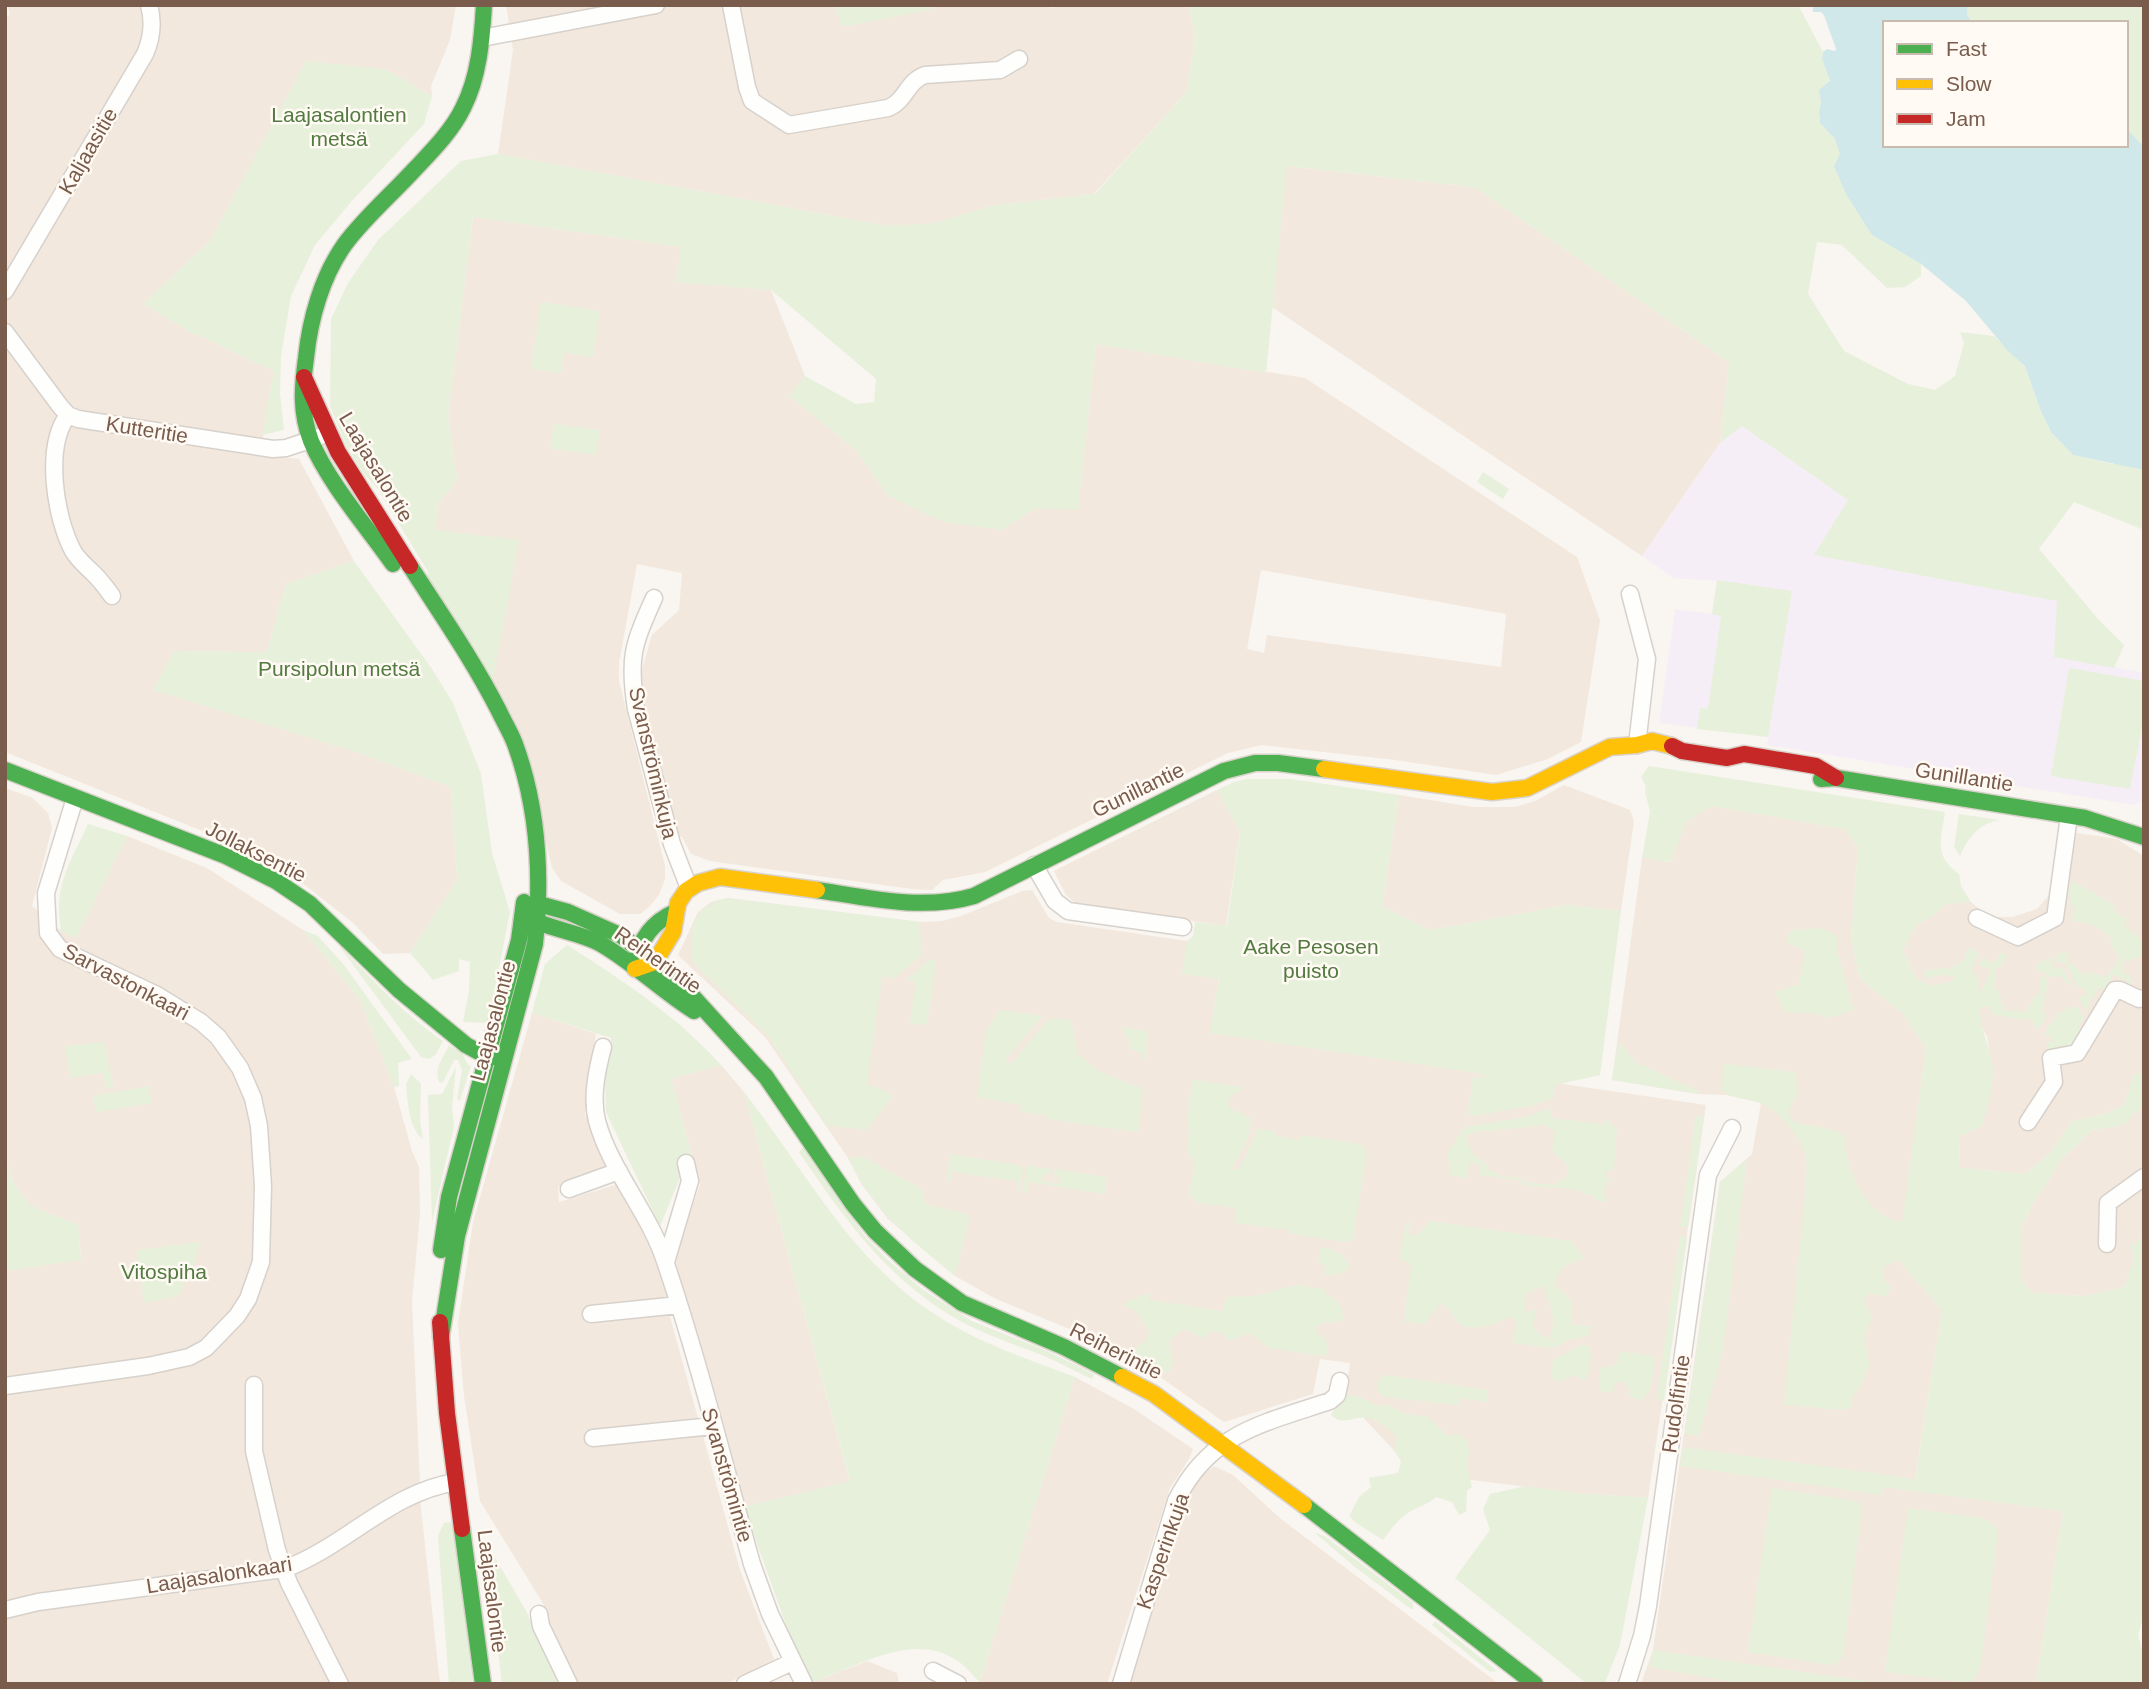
<svg xmlns="http://www.w3.org/2000/svg" width="2149" height="1689" viewBox="0 0 2149 1689" font-family="Helvetica,sans-serif">
<style>
.residential{fill:#f2e8de;fill-rule:evenodd}
.education{fill:#f6eef6}
.green{fill:#e7f0db;fill-rule:evenodd}
.water{fill:#d0e8ea}
.lines{fill:none;stroke-linecap:round;stroke-linejoin:round}
.street-casing{stroke:#d7d1cb;stroke-width:19}
.fast-casing{stroke:#d9d2cb;stroke-width:19}
.slow-casing{stroke:#d9d2cb;stroke-width:19}
.jam-casing{stroke:#d9d2cb;stroke-width:19}
.street{stroke:#fefefd;stroke-width:16}
.fast{stroke:#4caf50;stroke-width:16}
.slow{stroke:#ffc107;stroke-width:16}
.jam{stroke:#c62828;stroke-width:16}
.labels{text-anchor:middle;stroke-width:5;stroke-linejoin:round;paint-order:stroke}
.park-label{font-size:21px;fill:#537a41;stroke:#fffaf3}
.street-label{font-size:21px;fill:#7a5c4d;stroke:#fffaf3}
</style>
<rect width="100%" height="100%" fill="#f9f5f0"/>
<path class="residential" d="M7,5H456L450,40L431,86L432,96L385,69L306,62L210,241L143,304L189,331L274,371L263,437L272,456L299,459L354,561L286,584L267,652L175,651L356,752L451,787L457,880L410,953L383,954L352,922L306,886L235,844L5,752V19L10,14Z
M506,5H1047L1052,8L1054,5H1189L1195,39L1187,92L1094,194L995,205L936,223L888,226L498,154L513,50Z
M1286,166L1474,187L1729,362L1720,443L1642,556L1272,307Z
M473,217L681,247L677,282L771,290L805,376L790,396L857,451L888,496L1001,530L1037,508L1078,509L1096,344L1305,378L1577,557L1600,620L1581,742L1548,759L1496,775L1395,760L1262,745L1228,753L985,872L943,880L932,890L912,889L710,861L691,854L682,837H679L637,687L652,635L679,610L682,573L637,564L619,663V681L665,866V879L659,895L648,908L640,914H620L561,881L552,868L523,743L493,681L435,530L438,504L457,480L448,415ZM1261,570L1506,614L1501,667L1267,635L1264,653L1247,649Z
M1564,785L1630,810L1634,821L1621,911L1567,905L1431,930L1382,906L1399,795L1473,807H1515L1535,801Z
M5,788L33,798L48,813L52,828L32,906L61,931L76,937L127,836L207,868L303,930L360,1000L394,1087L412,1151L419,1167L420,1213L412,1302L421,1508L440,1684H5V1271L81,1259L78,1225L29,1205L12,1180L5,1151Z
M1217,790L1240,831L1226,926L1076,904L1066,895L1054,871Z
M1711,806L1845,829L1858,847L1851,939L1860,979L1903,1014L1926,1048L1898,1259L1942,1311L1913,1490L2063,1511L2036,1684H1641L1653,1650L1720,1182L1752,1154L1761,1103L1727,1095L1698,1094L1612,1080L1642,858L1671,862L1686,821Z
M2063,831L2117,839L2144,856V1072L2134,1075L2124,1105L2105,1114L2072,1121L2050,1153L2025,1174L1960,1168L1959,1136L1982,1126L1993,1076L1987,1036L1980,1025L1979,1007L1988,1006L1956,980L1934,986L1916,979L1903,950L1915,926L1934,915L1946,904L1971,902L1983,912L1997,917H2012L2037,909L2053,890Z
M1032,890L1049,918L1057,922L1187,941L1223,948L1211,1032L1706,1105L1648,1498L1577,1493L1415,1473L1345,1398L1350,1363L1320,1359L1313,1394L1224,1422L1163,1379L1087,1336L996,1299L955,1276L888,1219L862,1185L848,1158L765,1037L678,955L698,912L711,902L727,898L920,922L942,921L961,916L1022,891Z
M532,1013L596,1034L588,1078L585,1115L610,1167L558,1187L559,1202L618,1184L654,1255L670,1300L584,1310L585,1320L669,1313L740,1570L774,1659L726,1684H578L548,1625L544,1605L480,1501L464,1396L458,1324L473,1222Z
M721,1065L744,1092L850,1482L744,1507L676,1273L674,1259L700,1185L671,1079Z
M2144,1105V1237L2131,1245L2135,1258L2124,1287L2084,1296L2033,1293L2021,1280V1229L2034,1202L2062,1159L2092,1130L2123,1125Z
M1075,1377L1134,1409L1193,1449L1189,1459L1170,1488L1107,1684H984L980,1682Z
M1214,1466L1233,1475L1281,1519L1499,1684H1128L1185,1501L1196,1480Z
M867,1661L897,1673L899,1684H808Z"/>
<path class="education" d="M1742,426L1848,500L1815,555L2058,601L2054,656L2144,673V799L2134,805L1767,745L1768,737L1659,723L1675,609L1712,614L1717,581L1673,578L1642,556L1720,443Z"/>
<path class="green" d="M835,5H932V9L842,27Z
M1189,5H1798L1823,52L1822,59L1830,82L1820,90L1821,103L1819,112L1820,123L1835,139L1872,235L1921,264V276L1905,287L1887,288L1842,245L1817,242L1808,294L1844,351L1908,384L1935,390L1955,376L1964,343L1960,332L1994,336L2025,366L2040,409L2051,432L2073,455L2113,464L2144,450V530L2074,502L2039,549L2099,620L2124,645L2114,668L2054,657L2057,601L1814,555L1848,500L1742,426L1720,443L1729,362L1474,187L1287,166L1266,373L1096,344L1078,510L1037,508L1001,530L944,522L888,496L857,451L789,396L805,376L856,404L874,402L876,379L771,290L676,282L681,247L473,217L448,415L457,480L438,504L435,530L519,540L493,681L426,578L429,573L377,488L364,474L347,447L330,406L331,319L348,283L378,240L461,161L498,154L888,226L935,223L995,205L1095,194L1187,92L1195,39Z
M1967,5H2144V147L2126,128V23H1972L1967,14Z
M306,61L385,69L432,96L424,124L350,203L315,245L291,296L281,356L280,393L284,430L262,435L274,371L189,331L143,304L210,241Z
M541,302L600,311L593,357L564,353L561,373L531,369Z
M554,424L600,430L596,455L550,448Z
M1483,472L1509,489L1503,499L1477,482Z
M354,561L432,669L453,703L481,774L492,853L510,912L488,1023L463,1022L469,991L470,962L459,959V971L433,980L410,953L457,880L451,787L356,752L153,690L174,651L267,652L286,584Z
M1717,580L1792,591L1768,737L1697,729L1700,708L1708,709L1721,616L1712,614Z
M2069,668L2144,681V717L2130,789L2051,776Z
M1649,766L1945,812C1941,841 1933,855 1959,874L1961,886L1971,902L1946,904L1934,915L1915,926L1903,950L1916,979L1934,986L1955,980L1953,976L1941,975L1928,978L1923,975L1925,971L1945,967L1948,970L1966,958L1964,954L1969,947L1979,953L1972,968L1980,982L1978,988L1981,992L1991,970L1979,965L1982,958L1995,963L2001,952L2007,955L2001,967L1996,968L1994,990L1999,991L2004,1010L2026,1012L2035,995H2039L2041,976L2046,977L2048,982L2043,1011L2046,1014L2043,1023L2037,1029L2030,1018L2022,1020L1992,1014L1989,1006L1979,1008C1980,1031 1994,1053 1993,1077C1992,1093 1986,1110 1982,1126L1959,1136L1960,1168L2025,1174L2050,1153L2072,1121L2105,1114L2124,1105L2134,1075L2144,1072V1105L2123,1125L2092,1130L2062,1159L2034,1202L2021,1229V1280L2033,1293L2084,1296L2124,1287L2134,1258L2130,1245L2144,1237V1614L2138,1635L2144,1656V1684H2036L2063,1511L1883,1487L1882,1495L1680,1466L1683,1447L1915,1479L1942,1311L1898,1259L1882,1269L1884,1280L1891,1287L1887,1297L1869,1293L1863,1300L1872,1317L1864,1337L1870,1364L1860,1387L1853,1396L1851,1408C1838,1413 1801,1404 1784,1405L1806,1186C1806,1177 1807,1167 1806,1158C1803,1137 1778,1109 1758,1102C1746,1098 1731,1099 1722,1090L1723,1069L1725,1064L1796,1072L1797,1095L1789,1110L1791,1120C1809,1129 1828,1123 1845,1137C1846,1170 1866,1218 1902,1222L1926,1048L1903,1014L1860,979L1851,939L1858,847L1845,829L1711,806L1686,822L1671,862L1642,858L1650,812L1645,791L1646,786L1641,777Z
M1247,779H1291L1399,795L1382,906L1431,930L1567,905L1621,911L1600,1075L1555,1085L1553,1098L1531,1106L1472,1116L1468,1112L1473,1077L1483,1078V1074L1210,1033L1219,979L1182,974L1187,941L1193,936L1195,922L1227,926L1240,832L1217,790L1234,782Z
M1959,814L1999,820C1978,824 1968,838 1960,856L1954,847Z
M88,824L127,836L76,938L61,931C53,887 70,863 88,824Z
M2073,881L2116,906L2114,911L2127,919L2124,926C2136,934 2144,939 2144,955L2127,962L2124,957L2122,967L2126,975H2131L2133,985L2114,974L2105,990L2099,987L2086,1011L2079,998L2087,994L2083,987L2079,989L2064,961L2058,964L2054,957L2065,951L2069,956L2067,961L2085,975L2088,971L2106,977L2120,959L2110,943L2112,938C2100,929 2088,919 2072,922L2074,906L2069,905L2070,896L2067,894Z
M727,898L920,922L921,956L894,978L882,977L867,1085L878,1087L893,1096L866,1130L830,1126L825,1123L769,1037L692,962C690,929 691,907 727,898Z
M1821,928L1838,937V954L1854,1010L1829,1018L1811,1013L1785,1012L1775,992L1798,985L1805,952L1801,948L1788,944L1787,935L1792,930Z
M303,930L318,936L344,965L412,1059L398,1063L399,1086L394,1087L360,1000Z
M337,943C371,978 403,1014 443,1041L436,1054L430,1059L421,1057Z
M567,945C623,981 676,1015 721,1065L671,1079L694,1163L682,1173L660,1226L606,1112L605,1083L611,1038L532,1013L545,964Z
M2050,958L2056,970L2062,967L2072,985L2069,986L2061,976L2048,977L2042,971L2036,970L2035,965Z
M929,960H934L936,963L927,1025L910,1023L916,982L906,980Z
M2068,1005L2071,1009L2078,1006L2084,1018L2078,1027L2081,1030L2071,1046L2048,1049V1042L2053,1041L2052,1036L2045,1037L2048,1026L2053,1023L2057,1013L2064,1011Z
M1000,1010L1043,1016L1005,1060L1011,1064L1050,1018L1071,1020L1078,1054L1098,1071L1143,1089L1138,1132L1048,1119L1043,1115L1020,1112L1021,1105L977,1097L986,1031Z
M1121,1027L1147,1031L1146,1063L1140,1052L1130,1050L1128,1038Z
M1619,1041L1635,1062L1699,1091L1698,1094L1612,1080Z
M104,1042L114,1087L106,1088L103,1073L70,1078L65,1046Z
M449,1045L462,1053L468,1065L471,1066L460,1101L457,1099L462,1070L458,1060H454L443,1082L440,1083C432,1071 444,1057 449,1045Z
M456,1067L452,1107L454,1126L432,1222L428,1095L442,1094Z
M411,1074L421,1084L420,1121L423,1139C408,1128 408,1101 406,1084Z
M1192,1080L1242,1087L1241,1090L1231,1095L1228,1103L1231,1110L1242,1113L1251,1119C1251,1139 1240,1152 1232,1169L1239,1170L1258,1129L1276,1131V1136L1300,1140L1301,1135L1361,1144L1367,1152L1353,1240L1347,1242L1290,1234V1230L1235,1223L1236,1208L1197,1203L1189,1195L1194,1165L1187,1147L1190,1128L1187,1124Z
M149,1086L152,1103L96,1112L93,1096Z
M744,1092C803,1167 849,1257 930,1311C974,1342 1026,1358 1075,1377L980,1682C972,1675 965,1665 956,1660C912,1630 851,1670 807,1684L744,1507L850,1481Z
M1550,1108L1551,1118L1603,1124L1604,1118L1617,1129L1614,1170L1605,1172V1177L1610,1178L1603,1193L1608,1202L1595,1200L1594,1196L1583,1194L1581,1190L1522,1185L1520,1180L1479,1175L1481,1165L1470,1162L1467,1178L1451,1176L1447,1154L1462,1130L1470,1126L1522,1118ZM1546,1125L1555,1131L1552,1151L1569,1167L1565,1178L1553,1185L1523,1182L1521,1178L1502,1176L1491,1171L1484,1162L1472,1153L1466,1136L1474,1132Z
M1698,1115L1704,1116L1688,1228L1680,1226L1695,1121Z
M803,1147L864,1235L887,1259L922,1289L972,1321L1047,1351L1094,1374L1092,1379C1074,1371 1057,1361 1039,1354C1010,1343 981,1333 955,1318C886,1278 843,1217 799,1152Z
M5,1151L12,1180L29,1205L78,1225L81,1260L5,1271Z
M950,1154L1020,1165L1023,1170L1020,1192H1017L1018,1181L952,1172L950,1182L947,1181Z
M863,1157L921,1188L926,1204L970,1215L955,1276C908,1237 876,1214 848,1158Z
M1747,1159L1723,1350L1699,1436L1685,1434L1720,1182Z
M1027,1165L1051,1169L1050,1175L1043,1174L1042,1181L1060,1184L1061,1177L1054,1175L1055,1169L1107,1177L1105,1194L1029,1182L1027,1193H1023Z
M1410,1221V1236C1420,1234 1424,1230 1429,1221L1572,1241L1584,1258L1562,1268L1554,1284L1572,1301L1571,1324L1591,1326L1588,1336L1568,1340L1553,1348L1512,1343L1517,1322L1510,1316C1499,1323 1472,1333 1460,1324C1451,1317 1451,1306 1440,1304L1424,1324L1404,1321L1411,1264L1399,1259L1406,1223ZM1543,1285C1549,1303 1560,1324 1547,1340L1533,1327L1536,1309L1525,1313V1295Z
M1680,1236L1687,1238L1664,1401L1658,1399L1657,1395Z
M200,1242L192,1271L178,1296L144,1303L137,1250Z
M1321,1247C1333,1248 1344,1253 1349,1265L1347,1271L1334,1275L1324,1274L1325,1265L1318,1263Z
M1296,1285L1325,1289V1293L1339,1302L1344,1320C1336,1323 1327,1321 1317,1325L1316,1333L1323,1337L1329,1347L1326,1355C1306,1357 1289,1348 1270,1349L1250,1333L1232,1340L1226,1338L1222,1332L1212,1331L1203,1338L1184,1329L1169,1340L1173,1362L1168,1373L1134,1364L1129,1358L1132,1351L1147,1340L1149,1329L1137,1315V1311L1125,1306L1126,1302L1150,1292L1149,1300L1223,1311L1225,1300L1229,1297L1255,1296Z
M1581,1345L1590,1346C1591,1357 1592,1372 1584,1380L1571,1375L1566,1380L1557,1381L1551,1378L1553,1360Z
M1620,1351L1655,1356C1653,1371 1655,1390 1641,1400L1631,1398L1627,1382H1615L1614,1393L1600,1391V1368L1616,1365Z
M1385,1375L1489,1390L1487,1402L1461,1398L1460,1405L1385,1397C1377,1393 1375,1387 1379,1379Z
M1347,1395L1361,1397L1377,1406L1389,1405L1406,1414L1426,1416L1448,1436L1458,1434L1467,1440L1469,1449L1467,1465L1472,1487L1467,1491L1466,1512L1459,1515L1452,1502L1436,1497C1425,1506 1422,1505 1411,1511C1400,1517 1391,1529 1383,1540L1356,1523L1349,1516L1359,1497L1371,1487L1369,1478L1398,1473L1401,1461L1393,1449L1396,1445L1397,1436C1390,1430 1378,1419 1368,1418C1354,1415 1343,1427 1331,1415C1334,1408 1343,1403 1347,1395Z
M1525,1486L1577,1493L1648,1498L1620,1645L1605,1683H1586L1455,1578L1490,1530L1483,1509L1490,1494Z
M1772,1488L1856,1501L1862,1508L1844,1652L1839,1662L1831,1665L1748,1652Z
M1908,1508L1982,1518L1995,1525L1998,1533L1981,1663L1975,1679L1968,1683L1885,1672Z
M453,1522L473,1684H449L438,1536L444,1523Z
M1314,1532L1326,1537L1413,1603V1609H1411L1355,1567Z
M485,1540L526,1611L558,1684H502Z
M1435,1621L1497,1671L1490,1672L1432,1625Z
M1653,1650L1887,1684H1746L1649,1667Z"/>
<path class="water" d="M1813,5H1967V14L1972,23H1885V145H2126V128L2144,147V470L2073,455L2051,432L2040,409L2025,366L2008,351L1966,301L1921,264L1872,235L1846,194L1834,166L1840,154L1835,139L1820,123L1819,112L1821,103L1819,90L1830,81L1822,59L1823,52L1827,49L1835,51L1836,49L1824,15L1821,12H1813Z"/>
<g class="lines">
<defs>
<path id="street" d="M731,5L747,87L752,101L789,125L888,108C906,101 907,81 925,75L1000,70L1019,59
M482,38L656,5
M5,291L145,54C152,38 154,23 149,5
M5,332L60,406L68,415L78,419L273,449L286,448L319,437
M68,415C44,447 55,517 73,551C79,561 87,567 95,575C101,581 107,589 112,596
M1630,594L1647,659L1637,745
M654,598C633,645 628,657 636,709L672,844L689,888
M1034,865L1055,901L1068,911L1183,927
M1977,918L2018,937L2055,918L2069,816
M603,1047C597,1070 591,1097 597,1121C611,1172 650,1213 666,1264C699,1362 724,1464 752,1564L770,1614L804,1684
M2028,1122L2054,1082L2051,1058L2077,1053L2115,990H2120L2139,999L2144,998
M569,1189L619,1171
M2107,1244L2108,1203L2144,1177
M666,1262L690,1181L686,1163
M591,1314L679,1305
M254,1385V1451L277,1550L289,1583L340,1684
M5,1386L148,1366L189,1357L206,1348L237,1316L248,1299L261,1262L263,1186L259,1126L253,1098L240,1068L218,1037L201,1022L157,995L60,949L48,933L46,893L75,798
M593,1438L713,1426
M5,1610L38,1602L284,1569C345,1547 390,1492 456,1482
M539,1614L541,1626L569,1684
M933,1671L958,1684
M745,1684L792,1662
M1121,1684L1176,1501C1209,1433 1264,1423 1330,1401L1337,1395L1340,1381
M1627,1684L1642,1636L1648,1606L1708,1175L1732,1128"/>
<path id="fast" d="M393,564C367,527 328,482 311,441C300,412 302,387 306,358C310,319 322,276 345,244C364,218 392,194 414,170C431,152 452,131 463,108C479,77 482,39 484,5
M410,566C441,614 473,660 499,711C504,722 511,733 515,744C538,807 542,878 535,944L457,1236L441,1337
M5,770L226,856L276,881L310,904L399,990L466,1045L488,1057H503
M1821,779L1836,778L2085,818L2144,837
M817,890C869,898 923,911 974,896L1224,771L1255,763H1278L1324,769
M523,913L539,904L568,912L622,936L684,987L766,1077L853,1204L875,1231L915,1269L962,1303L1064,1347L1122,1377
M525,915C548,930 577,931 601,944C634,963 662,991 694,1011
M636,962C640,938 653,922 675,912
M441,1250L449,1197L519,940L524,902
M1304,1505L1535,1684
M462,1529L483,1684"/>
<path id="slow" d="M1324,769L1492,792L1527,788L1610,747L1637,745L1652,741L1672,746
M635,969L655,962L673,932L678,903L686,891L698,883L720,877L817,890
M1122,1377L1154,1394L1304,1505"/>
<path id="jam" d="M304,377L338,452L410,566
M1672,746L1682,751L1727,758L1744,754L1816,766L1836,778
M440,1322L447,1413L462,1529"/>
</defs>
<use href="#street" class="street-casing"/>
<use href="#fast" class="fast-casing"/>
<use href="#slow" class="slow-casing"/>
<use href="#jam" class="jam-casing"/>
<use href="#street" class="street"/>
<use href="#fast" class="fast"/>
<use href="#slow" class="slow"/>
<use href="#jam" class="jam"/>
</g>
<g class="labels">
<g class="park-label">
<text x="339" y="122">Laajasalontien<tspan x="339" dy="24">metsä</tspan></text>
<text x="339" y="676">Pursipolun metsä</text>
<text x="1311" y="954">Aake Pesosen<tspan x="1311" dy="24">puisto</tspan></text>
<text x="164" y="1279">Vitospiha</text>
</g>
<g class="street-label">
<text transform="translate(88 151) rotate(-60)" y="7">Kaljaasitie</text>
<text transform="translate(147 430) rotate(9)" y="7">Kutteritie</text>
<text transform="translate(376 467) rotate(59)" y="7">Laajasalontie</text>
<text transform="translate(653 763) rotate(77)" y="7">Svanströminkuja</text>
<text transform="translate(1964 777) rotate(9)" y="7">Gunillantie</text>
<text transform="translate(1138 790) rotate(-26)" y="7">Gunillantie</text>
<text transform="translate(256 852) rotate(27)" y="7">Jollaksentie</text>
<text transform="translate(658 960) rotate(35)" y="7">Reiherintie</text>
<text transform="translate(126 982) rotate(28)" y="7">Sarvastonkaari</text>
<text transform="translate(493 1021) rotate(-75)" y="7">Laajasalontie</text>
<text transform="translate(1116 1351) rotate(27)" y="7">Reiherintie</text>
<text transform="translate(1676 1404) rotate(-82)" y="7">Rudolfintie</text>
<text transform="translate(727 1475) rotate(74)" y="7">Svanströmintie</text>
<text transform="translate(1163 1551) rotate(-71)" y="7">Kasperinkuja</text>
<text transform="translate(219 1575) rotate(-9)" y="7">Laajasalonkaari</text>
<text transform="translate(492 1591) rotate(83)" y="7">Laajasalontie</text>
</g>
</g>
<rect width="2149" height="1689" fill="none" stroke="#7a5c4d" stroke-width="14"/>
<rect x="1883" y="21" width="245" height="126" fill="#fffaf3" stroke="#cabbb1" stroke-width="2"/>
<rect x="1897" y="44" width="35" height="10" fill="#4caf50" stroke="#cabbb1" stroke-width="2"/>
<text x="1946" y="56" font-size="21" fill="#7a5c4d">Fast</text>
<rect x="1897" y="79" width="35" height="10" fill="#ffc107" stroke="#cabbb1" stroke-width="2"/>
<text x="1946" y="91" font-size="21" fill="#7a5c4d">Slow</text>
<rect x="1897" y="114" width="35" height="10" fill="#c62828" stroke="#cabbb1" stroke-width="2"/>
<text x="1946" y="126" font-size="21" fill="#7a5c4d">Jam</text>
</svg>
